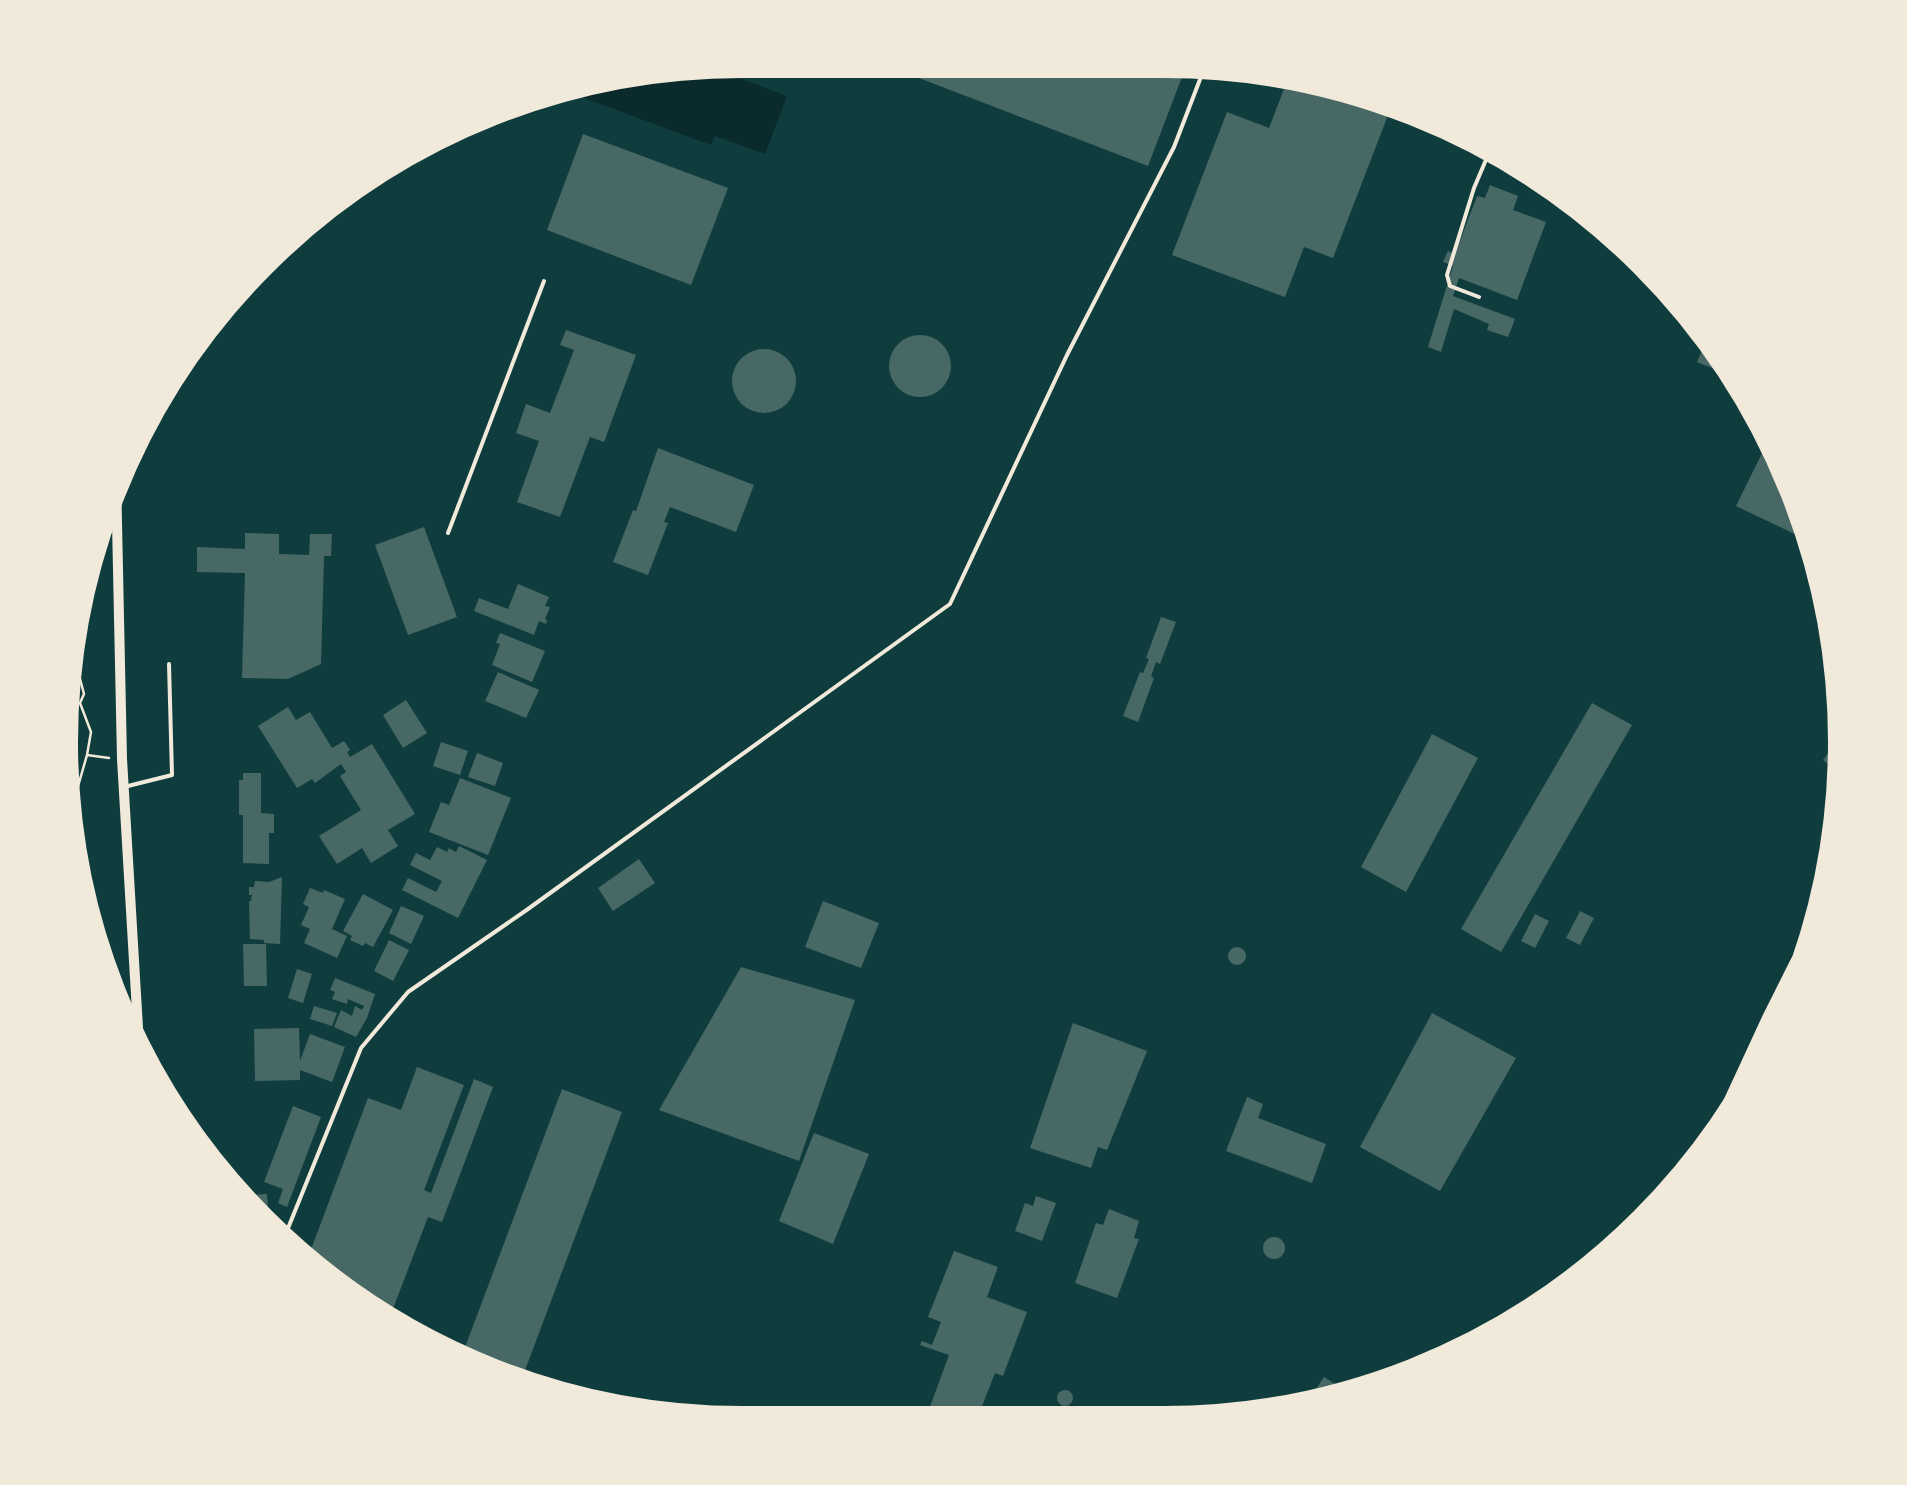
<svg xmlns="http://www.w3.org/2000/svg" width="1907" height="1485" viewBox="0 0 1907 1485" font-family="'Nunito Sans',sans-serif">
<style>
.water{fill:#0a2a2b}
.building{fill:#486865}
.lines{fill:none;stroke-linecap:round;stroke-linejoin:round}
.path{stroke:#f1e9da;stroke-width:2.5}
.service{stroke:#f1e9da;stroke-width:4}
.tertiary{stroke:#f1e9da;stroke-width:10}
.secondary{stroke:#f1e9da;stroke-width:11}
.tram{stroke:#97a49c;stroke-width:2.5}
.rim{fill:none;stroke:#f1e9da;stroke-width:12}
</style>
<rect width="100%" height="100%" fill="#0f3d3e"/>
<path class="water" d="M693,61L787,96L765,154L715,136L711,145L549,85L564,79Z"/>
<path class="building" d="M859,55L1190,56L1148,166Z
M1290,73L1385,91L1395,97L1333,258L1304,247L1285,297L1172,255L1227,112L1269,128Z
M583,134L728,188L691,285L547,230Z
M1490,185L1518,196L1513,210L1546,222L1517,300L1459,278L1453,296L1515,319L1508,337L1487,330L1489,324L1454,309L1441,352L1428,347L1453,266L1443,262L1448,251L1455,254L1477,196L1485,198Z
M566,330L636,355L604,442L590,437L560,517L517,502L539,441L516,433L526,404L550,413L574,350L560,345Z
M1711,330L1726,351L1749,383L1697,362Z
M889 366a31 31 0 1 1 62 0a31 31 0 1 1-62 0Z
M732 381a32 32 0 1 1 64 0a32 32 0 1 1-64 0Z
M1774,429L1814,519L1805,539L1736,506Z
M658,448L754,485L736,532L670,507L664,522L668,523L648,575L613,562L633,510L636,511Z
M424,527L457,617L408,635L375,545Z
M245,533L279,534V554L309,555L310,534H332L331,556H324L321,664L288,679L242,678L245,573L197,572V547L245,549Z
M518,584L549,597L545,606L550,607L545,619L547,620L546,624L539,621L534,635L474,611L479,598L508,609Z
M1161,617L1176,622L1160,664L1156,662L1151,676L1154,678L1138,722L1123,716L1140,672L1143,673L1149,659L1146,658Z
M500,633L545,651L532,682L492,665L500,644L496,643Z
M498,672L539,690L526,718L485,701Z
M406,700L427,733L403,748L383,715Z
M1592,703L1632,725L1501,952L1461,929Z
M288,707L296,720L310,712L332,748L344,741L350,750L347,752L350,757L372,744L415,814L388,830L398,846L371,863L362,848L337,864L319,836L361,810L340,776L346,772L341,764L315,783L312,779L297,788L258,726Z
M1846,729L1849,731L1850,781L1823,760Z
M1432,734L1478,758L1406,892L1361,867Z
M441,742L468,751L460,775L433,766Z
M477,753L503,763L495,786L468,777Z
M243,773H261V813L274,814V833H269V864L243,863V815H239V780H243Z
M460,778L511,798L488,855L429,832L441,802L449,805Z
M459,846L487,860L458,918L402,890L408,878L436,892L442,881L410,865L416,853L430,860L437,847L447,852L449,848L456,852Z
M639,859L655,883L613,911L598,888Z
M282,877L280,944L264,943V940L250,939L249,901H251L252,895H249V887H254L255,881L269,882Z
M310,888L323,893L324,890L345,899L332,929L347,936L337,958L304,943L310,929L301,925L309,907L303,904Z
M363,894L393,910L373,947L365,943L363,946L350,940L352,936L343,931Z
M823,901L879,923L861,968L805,947Z
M401,906L424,916L411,944L389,933Z
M1580,911L1594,918L1580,945L1566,938Z
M1535,914L1549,921L1535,948L1521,941Z
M389,940L409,950L393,981L374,971Z
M243,944H266L267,986H244Z
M1228 956a9 9 0 1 1 18 0a9 9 0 1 1-18 0Z
M741,967L855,1000L799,1161L659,1110Z
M297,969L312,974L303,1003L288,998Z
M335,978L375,994L367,1018L356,1037L334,1027L341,1010L352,1016L355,1006L362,1010L364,1006L348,999L347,1004L332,999L335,992L330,990Z
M314,1006L337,1013L332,1026L310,1019Z
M1432,1013L1516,1058L1440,1191L1360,1147Z
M1073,1023L1147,1051L1107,1150L1098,1147L1091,1168L1030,1148Z
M299,1028L300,1061L310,1034L345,1047L332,1082L300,1070V1080L255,1081L254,1029Z
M417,1067L464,1085L424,1190L431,1193L474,1079L493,1087L442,1222L428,1217L386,1327L360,1314L304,1268L368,1098L401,1110Z
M562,1089L622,1112L518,1389L479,1377L458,1366Z
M1247,1097L1263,1104L1258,1118L1326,1144L1312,1183L1226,1151Z
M293,1106L321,1117L287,1207L278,1203L283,1189L264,1182Z
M814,1133L869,1154L833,1244L779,1221Z
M267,1194L270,1238H267L252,1224L250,1195Z
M1036,1196L1056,1203L1042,1241L1015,1231L1025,1203L1033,1206Z
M1109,1209L1139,1221L1134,1238L1139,1239L1117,1298L1075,1283L1096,1223L1103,1225Z
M1263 1248a11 11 0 1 1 22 0a11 11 0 1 1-22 0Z
M954,1251L998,1267L987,1297L1027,1312L1003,1376L995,1373L975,1424L924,1423L949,1355L920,1345L922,1341L932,1345L941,1322L928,1317Z
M1324,1377L1349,1393L1358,1399L1302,1410Z
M1057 1398a8 8 0 1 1 16 0a8 8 0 1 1-16 0Z
M1048,1415L1059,1418L1061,1426L1040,1425L1042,1419Z"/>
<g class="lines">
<path class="path" d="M69,637L84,694L80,703L91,732L87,755
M66,828L87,755L109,758"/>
<path class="service" d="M1479,297L1450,286L1447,275L1474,188L1491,148
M448,533L544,281
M128,786L172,775L169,664
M280,1248L361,1048L408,992L528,909L950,604L1067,355L1174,147L1209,56"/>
<path class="tertiary" d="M116,475L122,759L139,1045L144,1079"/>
<path class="secondary" d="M1693,1179L1767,1019L1796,961L1831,908"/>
<path class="tram" d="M1711,1159C1745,1081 1778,999 1825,929"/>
</g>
<path d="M0 0H1907V1485H0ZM742 72H1164A670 670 0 0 1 1834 742V742A670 670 0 0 1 1164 1412H742A670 670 0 0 1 72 742V742A670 670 0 0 1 742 72Z" fill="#f1e9da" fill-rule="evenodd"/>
<path class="rim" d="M742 72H1164A670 670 0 0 1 1834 742V742A670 670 0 0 1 1164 1412H742A670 670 0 0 1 72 742V742A670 670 0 0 1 742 72Z"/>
</svg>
